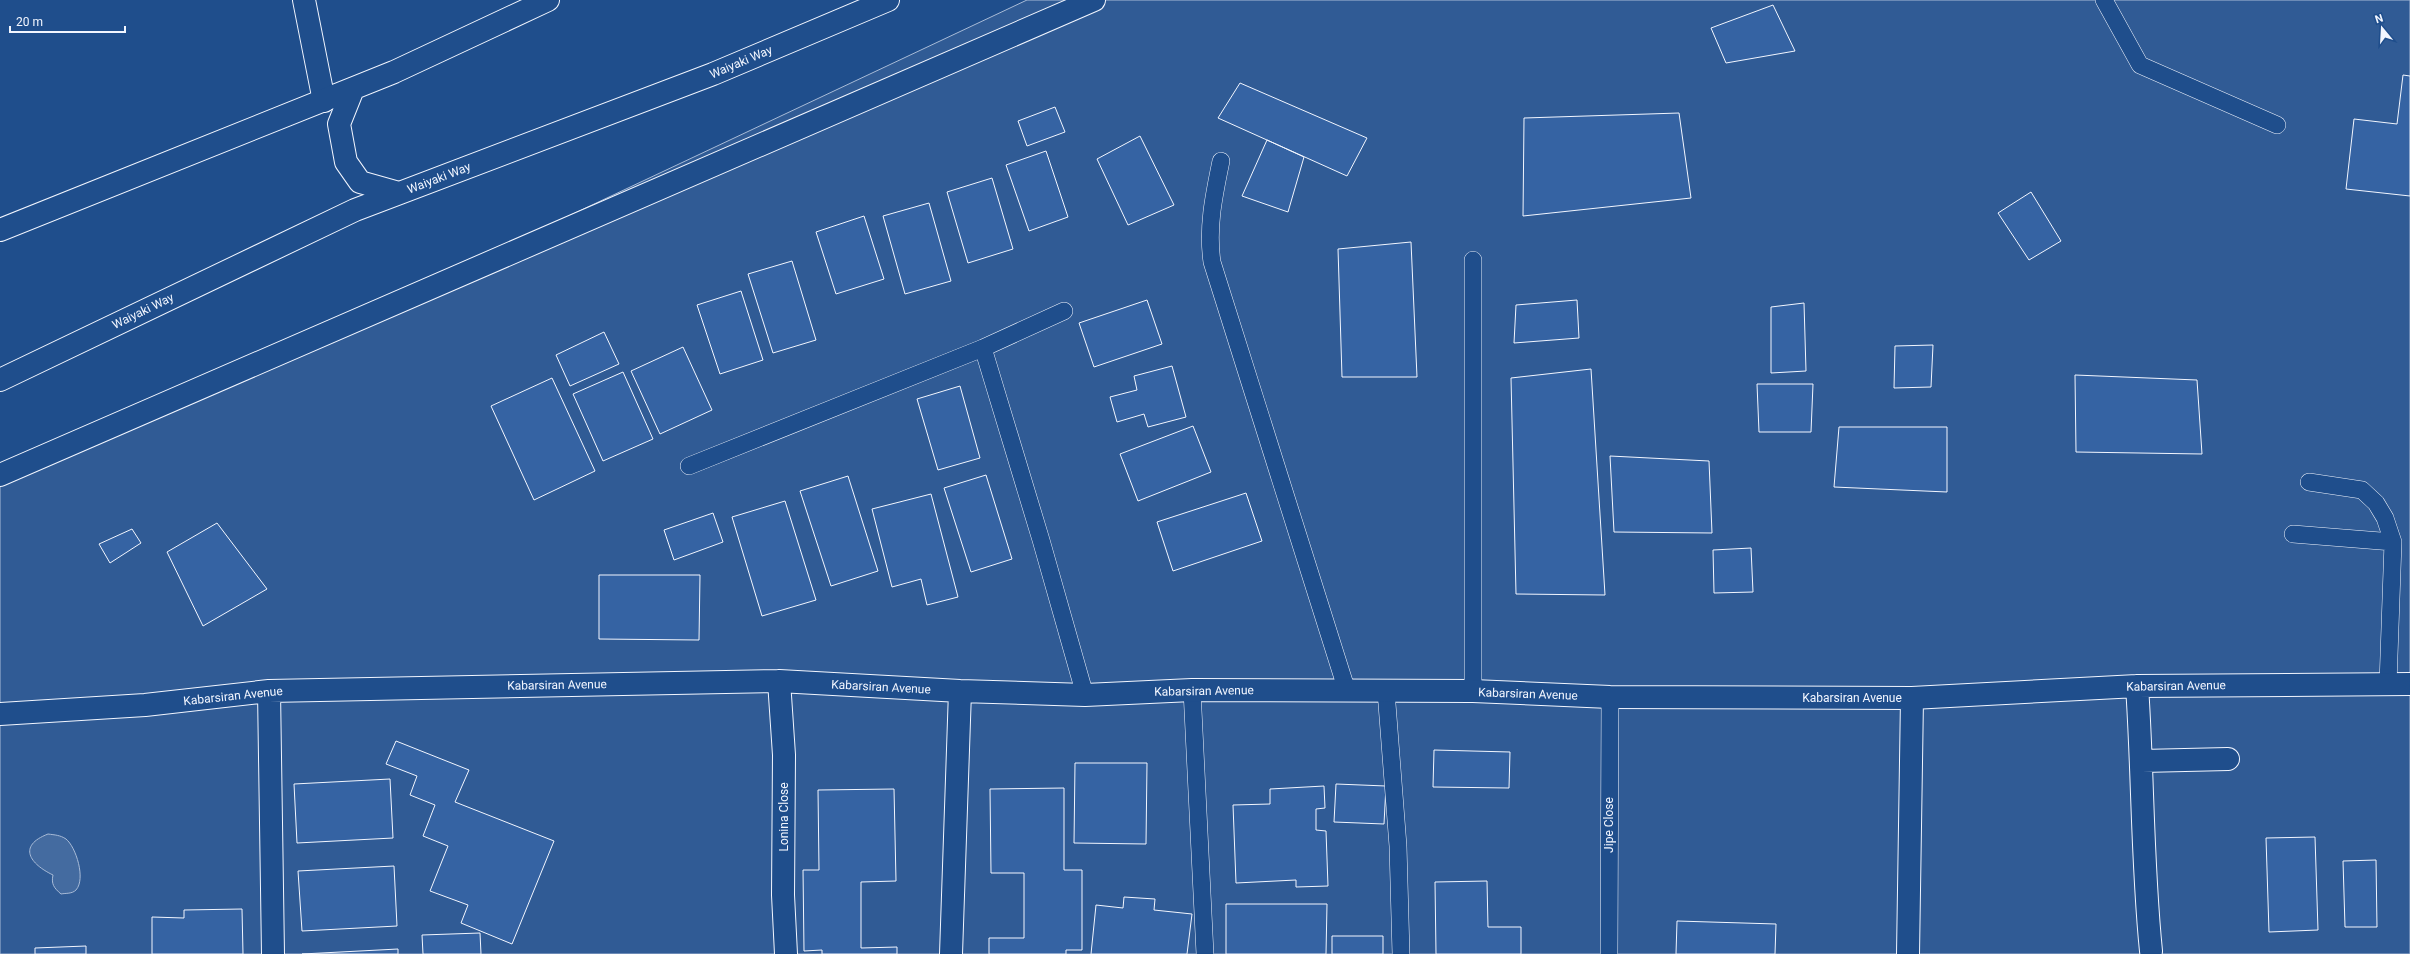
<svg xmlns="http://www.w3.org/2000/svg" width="2410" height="954" viewBox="0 0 2410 954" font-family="Roboto,sans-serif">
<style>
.built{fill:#305b95;stroke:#a8bbd7}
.water{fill:#446ba0;stroke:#a8bbd7}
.building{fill:#3563a3;stroke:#f2f6ff}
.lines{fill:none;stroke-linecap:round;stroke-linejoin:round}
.lane-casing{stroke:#f2f6ff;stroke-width:18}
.street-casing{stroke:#f2f6ff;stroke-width:24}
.highway-casing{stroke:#f2f6ff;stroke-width:24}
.lane{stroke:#1f4e8c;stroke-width:17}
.street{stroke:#1f4e8c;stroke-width:22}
.highway{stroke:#1f4e8c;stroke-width:22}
.labels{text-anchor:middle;stroke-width:3;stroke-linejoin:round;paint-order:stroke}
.street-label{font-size:12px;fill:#f2f6ff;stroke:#1f4e8c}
</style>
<rect width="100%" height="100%" fill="#1f4e8c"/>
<path class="built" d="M1027,0H2410V954H0V484Z"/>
<path class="water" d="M48,834C55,835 60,835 66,839C76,847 86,879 76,890C72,894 66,893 61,894C54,888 51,884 53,875C30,864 17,846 48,834Z"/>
<path class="building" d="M1773,5L1795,51L1726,63L1711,28Z
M2403,75L2410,76V196L2346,189L2354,119L2397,124Z
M1240,83L1367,138L1347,176L1218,118Z
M1055,107L1065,132L1027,146L1018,121Z
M1679,113L1691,198L1523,216L1524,118Z
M1140,136L1174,205L1128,225L1097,159Z
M1267,140L1304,157L1288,212L1242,196Z
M1046,151L1068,217L1029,231L1006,165Z
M992,178L1013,249L968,263L947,192Z
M2031,192L2061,241L2029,260L1998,213Z
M929,203L951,281L905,294L883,216Z
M864,216L884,279L836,294L816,232Z
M1411,242L1417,377H1342L1338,249Z
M792,261L816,340L773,353L748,274Z
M741,291L763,360L720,374L697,305Z
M1147,300L1162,344L1094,367L1079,323Z
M1577,300L1579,338L1514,343L1516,305Z
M1804,303L1806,371L1771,373V307Z
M604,332L619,364L570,386L556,355Z
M1933,345L1931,387L1894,388L1895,346Z
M683,347L712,410L660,434L631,371Z
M1172,366L1186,417L1148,427L1144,414L1117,422L1110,397L1137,390L1134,376Z
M1591,369L1605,595L1516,594L1511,378Z
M623,372L653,439L603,461L573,394Z
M2075,375L2197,380L2202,454L2076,452Z
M552,378L595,471L534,500L491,406Z
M1757,384H1813L1811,432H1759Z
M960,386L980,458L938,470L917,399Z
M1193,426L1211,472L1138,501L1120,454Z
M1839,427H1947V492L1834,487Z
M1610,456L1709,461L1712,533L1614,532Z
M986,475L1012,559L971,572L944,488Z
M848,476L878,571L831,586L800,491Z
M1246,493L1262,541L1173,571L1157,522Z
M931,494L958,597L927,605L921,579L892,587L872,509Z
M785,501L816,600L762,616L732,517Z
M713,513L723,542L674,560L664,530Z
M217,523L267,589L203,626L167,552Z
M132,529L141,543L110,563L99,544Z
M1751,548L1753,592L1714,593L1713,550Z
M599,575H700L699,640L599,639Z
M396,741L469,770L455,802L554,841L512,944L461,923L468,905L430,891L448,846L423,836L435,805L410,795L417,776L386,764Z
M1434,750L1510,752L1509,788L1433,787Z
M1075,763H1147L1146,844L1074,843Z
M390,779L393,838L297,843L294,784Z
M1336,784L1386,786L1384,824L1334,822Z
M1324,786L1325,808L1316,809V830L1326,831L1328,886L1296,887V880L1236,883L1233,805L1270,804V789Z
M1064,788V870H1082V950H1066V954H989V938H1024V873H991L990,789Z
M894,789L896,881L861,882V948L897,947V954H822V950L804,951L803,870H819L818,790Z
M2315,837L2318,930L2269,932L2266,838Z
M2376,860L2377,927H2345L2343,861Z
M394,866L397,926L302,931L298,871Z
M1487,881L1488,927H1521V954H1436L1435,882Z
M1124,897L1155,899L1154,910L1192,914L1187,954H1091L1096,905L1123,908Z
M1226,904H1327L1326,954H1226Z
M242,909L243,954H152V917L184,918V910Z
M1677,921L1776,924L1775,954H1676Z
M480,933L481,954H423L422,935Z
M1332,936H1383V954H1332Z
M86,946V954H35V948Z
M398,949V954H302Z"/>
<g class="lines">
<defs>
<path id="lane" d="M2104,0L2140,65L2277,125
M1221,161C1214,195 1207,227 1212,262L1347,691
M983,348L1041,540L1085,695
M689,466L983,348L1064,311
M2309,482L2362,490L2376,503L2385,518L2393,542L2388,684
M2293,534L2393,542
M1192,690L1205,954
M1386,691L1398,846L1401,954
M1473,691V260
M1609,954L1610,697"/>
<path id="street" d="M304,0L324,101
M0,475L1094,0
M779,681L784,755L783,895L786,954
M2137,686C2143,774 2142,863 2151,951
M269,691L273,954
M0,714L145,705L269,691L779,681L960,691L1085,695L1192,690L1473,691L1610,697L1912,698L2137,686L2410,684
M2142,761L2228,759
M951,954L960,691
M1908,954L1912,698"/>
<path id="highway" d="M353,89L339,124L346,162L360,182L399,193
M0,230L394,72L548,0
M0,380L355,210L713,74L888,0"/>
</defs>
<use href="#lane" class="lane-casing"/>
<use href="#street" class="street-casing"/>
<use href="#highway" class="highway-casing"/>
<use href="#lane" class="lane"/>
<use href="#street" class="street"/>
<use href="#highway" class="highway"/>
</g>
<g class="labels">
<g class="street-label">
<text transform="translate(741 62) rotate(-23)" y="4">Waiyaki Way</text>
<text transform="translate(439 178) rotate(-21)" y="4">Waiyaki Way</text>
<text transform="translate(143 311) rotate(-26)" y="4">Waiyaki Way</text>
<text transform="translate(557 685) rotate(-1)" y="4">Kabarsiran Avenue</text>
<text transform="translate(2176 686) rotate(-1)" y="4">Kabarsiran Avenue</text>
<text transform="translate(881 687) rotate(3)" y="4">Kabarsiran Avenue</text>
<text transform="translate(1204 691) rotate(-1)" y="4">Kabarsiran Avenue</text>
<text transform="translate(1528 694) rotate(2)" y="4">Kabarsiran Avenue</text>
<text transform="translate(233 696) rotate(-6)" y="4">Kabarsiran Avenue</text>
<text x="1852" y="702">Kabarsiran Avenue</text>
<text transform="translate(784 817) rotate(-90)" y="4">Lonina Close</text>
<text transform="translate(1609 825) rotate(-90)" y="4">Jipe Close</text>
</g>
</g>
<g transform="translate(2382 28) rotate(342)" stroke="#1f4e8c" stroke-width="3" paint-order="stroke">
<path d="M0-3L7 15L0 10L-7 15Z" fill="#f2f6ff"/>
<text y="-6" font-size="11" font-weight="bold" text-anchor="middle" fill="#f2f6ff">N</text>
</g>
<path d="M10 26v6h115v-6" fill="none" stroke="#f2f6ff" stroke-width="2"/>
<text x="16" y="26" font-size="12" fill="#f2f6ff" stroke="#1f4e8c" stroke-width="3" paint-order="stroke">20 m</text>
</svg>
